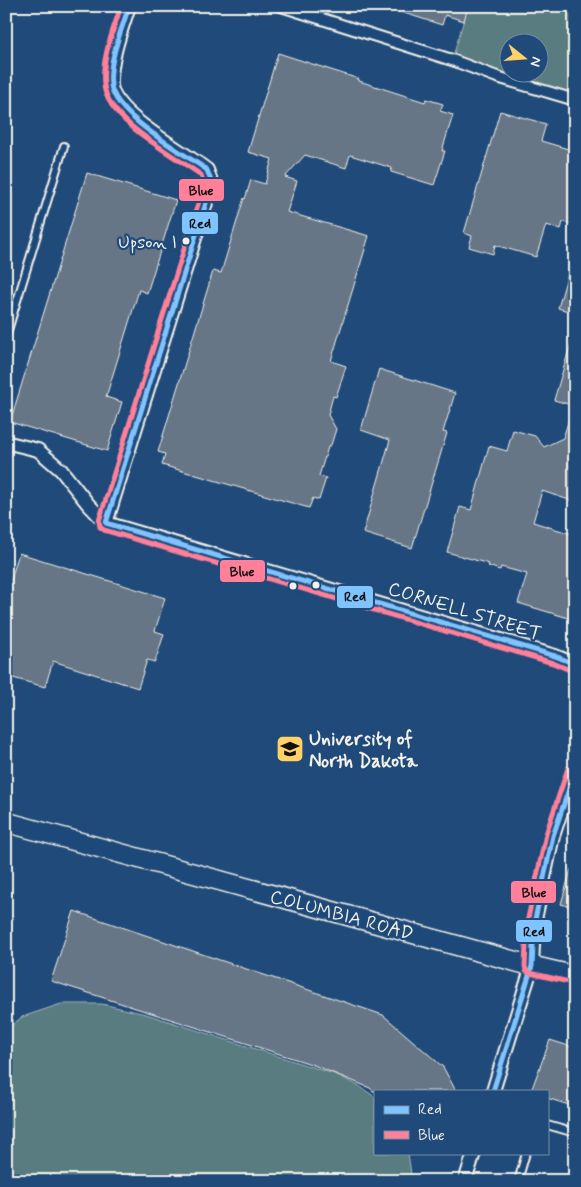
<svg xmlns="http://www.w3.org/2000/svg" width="581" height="1187" viewBox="0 0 581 1187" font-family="Mynerve,sans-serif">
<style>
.green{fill:#587b80;stroke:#a6b6b4;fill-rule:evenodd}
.building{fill:#667686;stroke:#f4f1e8}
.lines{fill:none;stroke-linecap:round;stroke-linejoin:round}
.service-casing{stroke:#f4f1e8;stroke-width:10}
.pedestrian-casing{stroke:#f4f1e8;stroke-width:14}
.minor-casing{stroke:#f4f1e8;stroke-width:16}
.secondary-casing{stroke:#f4f1e8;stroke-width:22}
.service{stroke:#1f4a7a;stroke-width:6}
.pedestrian{stroke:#1f4a7a;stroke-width:10}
.minor{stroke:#1f4a7a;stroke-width:12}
.secondary{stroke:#1f4a7a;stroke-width:19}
.bus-1-casing{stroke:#1f4a7a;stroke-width:9}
.bus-2-casing{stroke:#1f4a7a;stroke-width:9}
.bus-1{stroke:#80c4ff;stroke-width:5}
.bus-2{stroke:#ff8098;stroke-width:5}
.bus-dot{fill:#f4f1e8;stroke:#1f4a7a;stroke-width:2}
.labels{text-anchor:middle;stroke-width:4.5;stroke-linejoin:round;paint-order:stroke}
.bus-label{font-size:18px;fill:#f4f1e8;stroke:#1f4a7a;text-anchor:end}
.street-label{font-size:19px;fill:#f4f1e8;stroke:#1f4a7a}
.poi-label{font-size:19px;font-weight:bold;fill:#f4f1e8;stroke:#1f4a7a;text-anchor:start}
.line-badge{stroke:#1f4a7a;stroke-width:2}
.pale-badge-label{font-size:14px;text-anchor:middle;font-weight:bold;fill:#111}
</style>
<rect width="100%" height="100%" fill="#1f4a7a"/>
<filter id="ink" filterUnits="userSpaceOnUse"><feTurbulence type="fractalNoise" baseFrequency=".02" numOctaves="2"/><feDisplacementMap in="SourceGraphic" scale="10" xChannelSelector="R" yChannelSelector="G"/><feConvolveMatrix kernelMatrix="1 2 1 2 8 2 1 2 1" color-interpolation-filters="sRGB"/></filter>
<g filter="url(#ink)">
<path class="green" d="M468,6H575V100L452,60ZM508,42H538V72H508Z
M61,1004H102L146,1014L337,1075L359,1086L375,1097V1153H408L412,1181H6V1030L22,1017Z"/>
<path class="building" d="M391,6H468L464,21L445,15L442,25L391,9Z
M278,53L359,79V81L425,102L426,99L443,104L440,111L453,115L442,151H445L434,185L391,172L392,168L350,155L346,168L305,155L285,177L297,181L287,212L369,236L331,361L346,366L336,397L333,396L328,415L336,429L331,445L328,447L319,476L326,478L319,500L313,498L309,508L162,465L165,454L158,452L213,271L221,273L244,198L245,199L251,180L265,184L272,159L248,152Z
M500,111L546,124L541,141L575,151V225L563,222L561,229L546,225L536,257L495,245L493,254L469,247L472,236L464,233Z
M87,173L176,200L147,293L139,290L106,397L122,402L107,451L10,422Z
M571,263H575V313L558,308Z
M571,343L575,344V406L554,400Z
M379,369L455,393L443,432L447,433L412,548L363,533L390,440L361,430Z
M572,410H575V502L542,491L533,522L575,535V620L518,603L527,574L501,567L500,570L488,566L489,564L447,552L460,507L471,510L489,446L507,451L513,430L535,436L544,447L563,438Z
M19,553L165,598L155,631L164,634L155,662L147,660L138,688L53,661L45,687L6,676V596Z
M571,869H575V908L561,904Z
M74,911L383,1015L443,1067L456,1091H373L370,1088L311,1064L51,981Z
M550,1040L575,1048V1107L547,1098V1091H531Z"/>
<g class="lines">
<defs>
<path id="service" d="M6,337L64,146
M547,1125L575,1133
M518,1181L526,1153"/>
<path id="pedestrian" d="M281,6L452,60L497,77L575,100"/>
<path id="minor" d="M6,444L9,443L38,450L61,470L88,504L106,523L555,656L575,664
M106,523L206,203L211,181L207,170C184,151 113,115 111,85C110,59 121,31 129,6
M493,1091L532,966L534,924L553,836L575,770
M465,1181L474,1153"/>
<path id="secondary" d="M6,822L532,966L575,976"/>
</defs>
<use href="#service" class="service-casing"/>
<use href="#pedestrian" class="pedestrian-casing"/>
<use href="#minor" class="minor-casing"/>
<use href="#secondary" class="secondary-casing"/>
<use href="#service" class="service"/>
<use href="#pedestrian" class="pedestrian"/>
<use href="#minor" class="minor"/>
<use href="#secondary" class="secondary"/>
<defs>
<path id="bus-1" d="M129,6C122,29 108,61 111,85C115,116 182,152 207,170L211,181L206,203L106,523L555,656L575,664
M493,1091L532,966L534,924L553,836L575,771"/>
<path id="bus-2" d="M121,6C113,31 101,59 104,85C107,121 174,155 201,175L203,181L199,201L99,521L100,527L104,530L553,663L572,671
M568,768L546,834L527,923L525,966L526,971L530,973L573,983"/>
</defs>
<use href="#bus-1" class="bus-1-casing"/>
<use href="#bus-2" class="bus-2-casing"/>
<use href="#bus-1" class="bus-1"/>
<use href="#bus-2" class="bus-2"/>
</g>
</g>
<defs>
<symbol id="university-square" viewBox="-11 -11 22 22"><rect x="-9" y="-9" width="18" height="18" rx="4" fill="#ffd166" stroke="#1f4a7a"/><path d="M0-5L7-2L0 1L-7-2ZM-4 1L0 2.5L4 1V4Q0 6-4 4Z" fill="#111"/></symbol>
</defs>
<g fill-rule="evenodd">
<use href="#university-square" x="274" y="733" width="32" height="32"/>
</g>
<g class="bus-dot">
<circle cx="186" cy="241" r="4.5"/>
<circle cx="316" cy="585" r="4.5"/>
<circle cx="293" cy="586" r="4.5"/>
</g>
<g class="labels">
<g class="bus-label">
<text x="177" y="248">Upson I</text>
</g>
<g class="street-label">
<text transform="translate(465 610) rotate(17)" y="7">CORNELL STREET</text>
<text transform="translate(342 914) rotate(15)" y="7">COLUMBIA ROAD</text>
</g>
<g class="poi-label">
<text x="309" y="745">University of<tspan x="309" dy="22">North Dakota</tspan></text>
</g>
</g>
<g class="line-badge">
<rect x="178" y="178" width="47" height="24" rx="5" fill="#ff8098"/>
<rect x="181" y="211" width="38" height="24" rx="5" fill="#80c4ff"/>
<rect x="219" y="559" width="47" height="24" rx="5" fill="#ff8098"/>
<rect x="336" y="585" width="38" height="24" rx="5" fill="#80c4ff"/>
<rect x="510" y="880" width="47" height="24" rx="5" fill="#ff8098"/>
<rect x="515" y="919" width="38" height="24" rx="5" fill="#80c4ff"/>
</g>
<g class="pale-badge-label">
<text x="201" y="195">Blue</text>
<text x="200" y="228">Red</text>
<text x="242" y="576">Blue</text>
<text x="355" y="601">Red</text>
<text x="534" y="897">Blue</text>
<text x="534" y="936">Red</text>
</g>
<rect width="581" height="1187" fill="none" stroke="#1f4a7a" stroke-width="25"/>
<rect x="12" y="12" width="556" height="1162" fill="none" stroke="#f4f1e8" stroke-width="2" filter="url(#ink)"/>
<rect x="374" y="1090" width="175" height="65" fill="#1f4a7a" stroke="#748da6"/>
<rect x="384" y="1106" width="25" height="8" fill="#80c4ff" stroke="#748da6"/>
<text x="418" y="1114" font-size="15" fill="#f4f1e8">Red</text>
<rect x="384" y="1131" width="25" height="8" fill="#ff8098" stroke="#748da6"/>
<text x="418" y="1140" font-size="15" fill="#f4f1e8">Blue</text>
<g transform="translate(524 58) rotate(107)"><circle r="24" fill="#1f4a7a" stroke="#748da6"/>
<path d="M0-4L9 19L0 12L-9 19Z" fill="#ffd166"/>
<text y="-8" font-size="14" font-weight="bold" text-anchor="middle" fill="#f4f1e8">N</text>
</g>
</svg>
